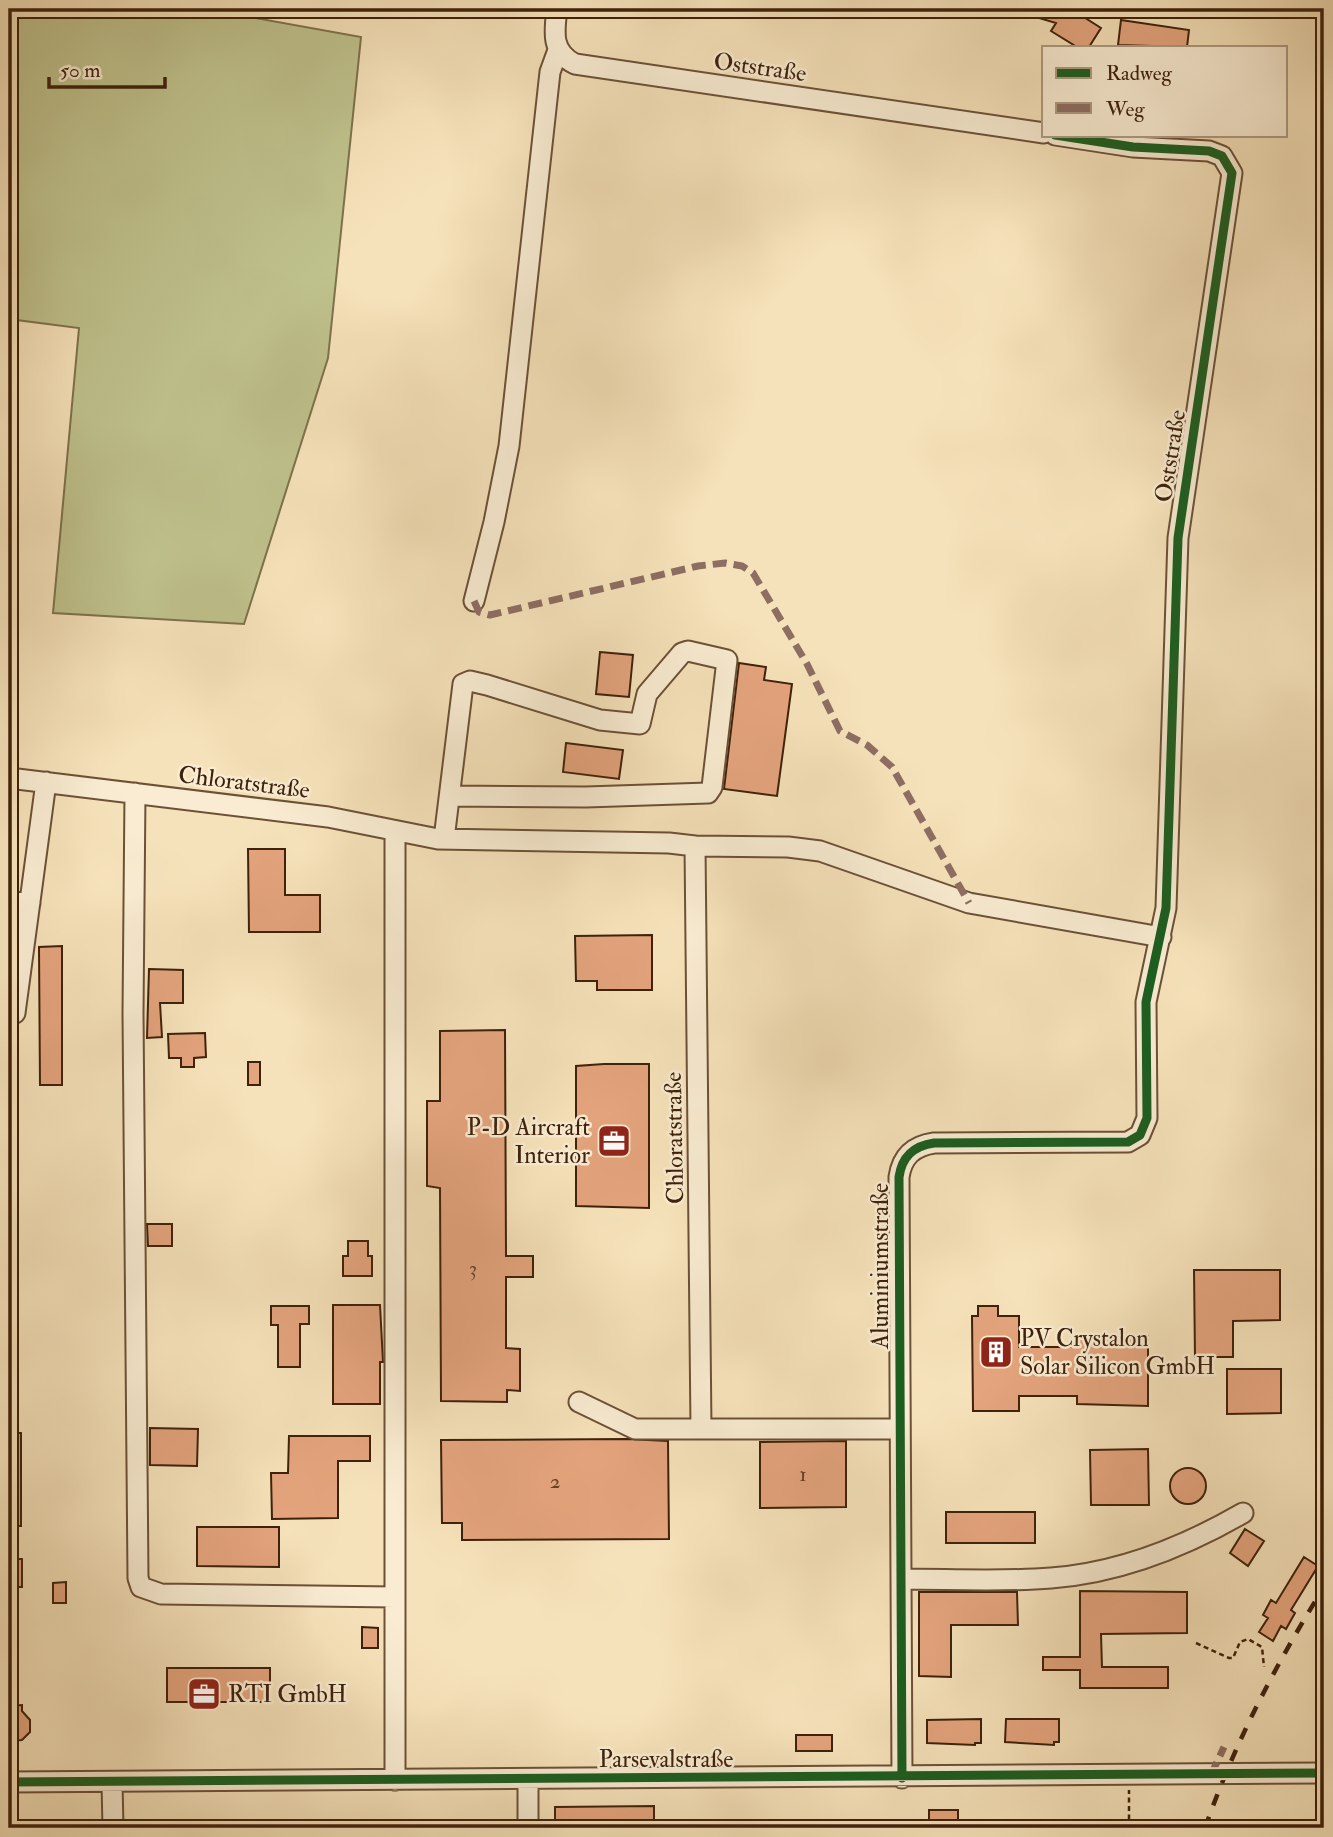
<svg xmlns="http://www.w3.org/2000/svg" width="1333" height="1837" viewBox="0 0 1333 1837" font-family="'IM FELL Double Pica',serif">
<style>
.green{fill:#bfc28d;stroke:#7e724c;stroke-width:2}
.building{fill:#e4a47d;stroke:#3e210b;stroke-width:2}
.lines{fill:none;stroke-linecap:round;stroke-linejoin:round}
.minor-casing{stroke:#6c5137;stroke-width:23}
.path{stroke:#3e210b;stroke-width:2.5;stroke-dasharray:5 3.5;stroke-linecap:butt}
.minor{stroke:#f9ecd2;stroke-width:19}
.rail{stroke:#3e210b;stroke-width:4.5;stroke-dasharray:12 12;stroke-linecap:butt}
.quiet{stroke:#8d6e63;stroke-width:7;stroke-dasharray:14 7;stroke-linecap:butt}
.cycleway-casing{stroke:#f9ecd2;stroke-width:13}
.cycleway{stroke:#1b5e20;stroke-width:9}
.labels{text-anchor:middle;stroke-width:5;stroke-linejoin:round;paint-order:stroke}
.number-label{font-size:21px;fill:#684228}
.street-label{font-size:24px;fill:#3e210b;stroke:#f9ecd2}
.poi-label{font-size:24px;fill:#3e210b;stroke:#f9ecd2;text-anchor:start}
</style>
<rect width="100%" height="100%" fill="#f6e2ba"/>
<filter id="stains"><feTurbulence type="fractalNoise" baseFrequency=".00286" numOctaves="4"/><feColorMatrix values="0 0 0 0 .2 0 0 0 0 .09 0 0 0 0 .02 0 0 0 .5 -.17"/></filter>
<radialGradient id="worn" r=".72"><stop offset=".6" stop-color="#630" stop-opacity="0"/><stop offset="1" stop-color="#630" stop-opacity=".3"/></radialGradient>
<path class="green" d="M9,9H205L361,37L328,358L244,624L53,613L79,328L9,319Z"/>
<path class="building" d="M1019,9H1071L1101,28L1089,47H1077L1051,31L1056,23L1019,12Z
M1121,20L1189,30L1187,47L1118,45Z
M600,652L633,655L629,697L596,694Z
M739,663L766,667L764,680L792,684L777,796L724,789Z
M566,743L623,750L619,779L563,772Z
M248,849H285V895H320V932H249Z
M652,935V990H597V981H576L575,936Z
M62,946V1085H40L39,947Z
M149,969L183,970V1003H160L162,1037L147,1038Z
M505,1030L506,1256H533V1277H506V1348L520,1349V1391L507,1390V1402L441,1401L440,1188L427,1186V1101H440V1031Z
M205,1033L206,1057L194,1058V1067H181V1058H169L168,1034Z
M248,1062H260V1085H248Z
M604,1064H649V1208L576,1206V1066Z
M147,1224H172V1246H148Z
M348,1241H368V1256H372V1276H343V1256H348Z
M1194,1270H1280V1320L1233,1321V1357H1195Z
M333,1305H380L383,1362H380V1404H333Z
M271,1306H309V1324H300V1367H278V1325H271Z
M978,1306H998V1316H1019V1347H1077V1338L1148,1336V1406L1077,1404V1396H1019V1411H973L972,1316H978Z
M1227,1369H1281V1413L1227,1414Z
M150,1428L198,1429L197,1466L150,1465Z
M9,1433H21V1526H9Z
M289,1436H370V1461H338V1518L272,1519L271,1473H288Z
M628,1439L668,1441L669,1539L462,1540V1523H442L441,1440Z
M846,1441V1507L760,1508V1442Z
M1148,1449L1149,1505H1091L1090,1450Z
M1170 1486a18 18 0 1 1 36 0a18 18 0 1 1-36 0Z
M946,1512H1035V1543H946Z
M197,1527H279V1567L197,1566Z
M1245,1529L1264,1541L1248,1566L1230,1553Z
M1304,1557L1318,1566L1291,1610L1295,1613L1286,1629L1281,1626L1273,1641L1259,1632L1268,1618L1263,1615L1271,1600L1276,1603Z
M9,1559H22V1587H9Z
M66,1582V1603H53V1583Z
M1080,1591L1187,1592V1633L1101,1634L1102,1667H1168V1688H1080V1670H1043V1657H1080Z
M919,1592H1017L1018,1625H951V1677L919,1676Z
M362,1627L378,1628V1648H362Z
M167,1668H270V1702H167Z
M22,1705V1711L30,1720V1732L22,1740L9,1741V1706Z
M981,1719V1743H975V1745L927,1743V1720Z
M1006,1719H1059V1742H1054V1745L1005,1742Z
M796,1735H832V1751H796Z
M654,1806V1828H555V1807Z
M929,1810H958V1828H929Z"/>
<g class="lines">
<defs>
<path id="minor" d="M557,9C554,32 551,52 575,64L1044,133
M474,601L494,522L509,446L550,72L558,50
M9,778L328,817L438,839L669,843L695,846
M135,793L133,1013L138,1578L141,1587L161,1594L395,1597
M395,831V1780
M444,839L463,684L470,681L487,685L600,720L640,724L647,694L682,653L688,651L727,660L712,787L708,793L586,797L450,796
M9,902L30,903
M9,1013H15L46,782
M579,1402L635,1429H701
M900,1429H701L695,846L788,847L820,851L969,903L1161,937
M901,1579C950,1579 1002,1582 1051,1578C1120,1573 1184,1547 1243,1513
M902,1778L899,1177C902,1157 913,1146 934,1143L1128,1142L1140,1135L1147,1118L1146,1002L1166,908L1178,538L1232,173L1222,156L1209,151L1133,147L1055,135
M528,1779V1828
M9,1782L1324,1773
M112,1782L113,1828"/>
</defs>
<use href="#minor" class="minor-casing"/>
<path class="path" d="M1196,1643L1229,1658H1233L1240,1642L1248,1639L1262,1647L1264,1667
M1129,1828V1790"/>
<use href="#minor" class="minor"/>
<path class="rail" d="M1205,1828C1235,1742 1276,1664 1324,1587"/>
<path class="quiet" d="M474,601L479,612L490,615L698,566L725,563L742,566L753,573L807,664L840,731L867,745L892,767L969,903
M1211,1775L1224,1747"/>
<defs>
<path id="cycleway" d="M902,1778L899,1177C902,1157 913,1146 934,1143L1128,1142L1140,1135L1147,1118L1146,1002L1166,908L1178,538L1232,173L1222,156L1209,151L1133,147L1055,135
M9,1782L1324,1773"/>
</defs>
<use href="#cycleway" class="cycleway-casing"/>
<use href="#cycleway" class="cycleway"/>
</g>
<defs>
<symbol id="office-square" viewBox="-11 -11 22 22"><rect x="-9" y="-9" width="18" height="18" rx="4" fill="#8f2418" stroke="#f9ecd2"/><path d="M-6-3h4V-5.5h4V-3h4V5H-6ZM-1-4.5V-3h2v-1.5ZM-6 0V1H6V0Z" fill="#fff"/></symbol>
<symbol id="building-square" viewBox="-11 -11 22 22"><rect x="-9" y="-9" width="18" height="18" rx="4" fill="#8f2418" stroke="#f9ecd2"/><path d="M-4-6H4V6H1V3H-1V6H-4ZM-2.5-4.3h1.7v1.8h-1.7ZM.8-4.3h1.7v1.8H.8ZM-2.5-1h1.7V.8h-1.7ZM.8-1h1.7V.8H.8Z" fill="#fff"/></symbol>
</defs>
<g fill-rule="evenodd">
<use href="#office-square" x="595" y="1122" width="38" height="38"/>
<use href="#building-square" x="977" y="1333" width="38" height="38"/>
<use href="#office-square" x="185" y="1675" width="38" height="38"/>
</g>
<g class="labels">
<g class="number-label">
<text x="473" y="1275">3</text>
<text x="803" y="1481">1</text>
<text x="555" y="1488">2</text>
</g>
<g class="street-label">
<text transform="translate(760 67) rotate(8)" y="8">Oststraße</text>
<text transform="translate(1170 456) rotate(-81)" y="8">Oststraße</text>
<text transform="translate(244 782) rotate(7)" y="8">Chloratstraße</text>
<text transform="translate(674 1138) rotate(-91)" y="8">Chloratstraße</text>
<text transform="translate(880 1266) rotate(-90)" y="8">Aluminiumstraße</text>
<text x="666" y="1767">Parsevalstraße</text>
</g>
<g class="poi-label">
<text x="590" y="1135" text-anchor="end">P-D Aircraft<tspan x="590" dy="28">Interior</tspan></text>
<text x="1020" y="1346">PV Crystalon<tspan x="1020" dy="28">Solar Silicon GmbH</tspan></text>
<text x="228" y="1702">RTI GmbH</text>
</g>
</g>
<rect width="1333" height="1837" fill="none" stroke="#f6e2ba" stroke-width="35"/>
<rect x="10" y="10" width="1312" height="1816" fill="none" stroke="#3e210b" stroke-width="3.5"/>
<rect x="18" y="18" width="1298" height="1802" fill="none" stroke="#3e210b" stroke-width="2"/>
<rect x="1042" y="46" width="245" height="91" fill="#f9ecd2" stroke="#ae9b82" stroke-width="2"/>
<rect x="1056" y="68" width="35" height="10" fill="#1b5e20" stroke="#ae9b82" stroke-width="2"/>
<text x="1106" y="80" font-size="21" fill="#3e210b">Radweg</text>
<rect x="1056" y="103" width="35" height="10" fill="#8d6e63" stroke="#ae9b82" stroke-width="2"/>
<text x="1106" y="116" font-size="21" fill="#3e210b">Weg</text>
<path d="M49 77v10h116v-10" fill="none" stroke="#3e210b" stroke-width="3.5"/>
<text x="60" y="77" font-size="21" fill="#3e210b" stroke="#f9ecd2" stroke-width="5" paint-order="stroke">50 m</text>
<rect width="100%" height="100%" filter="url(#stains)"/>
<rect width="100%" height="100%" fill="url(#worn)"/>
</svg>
